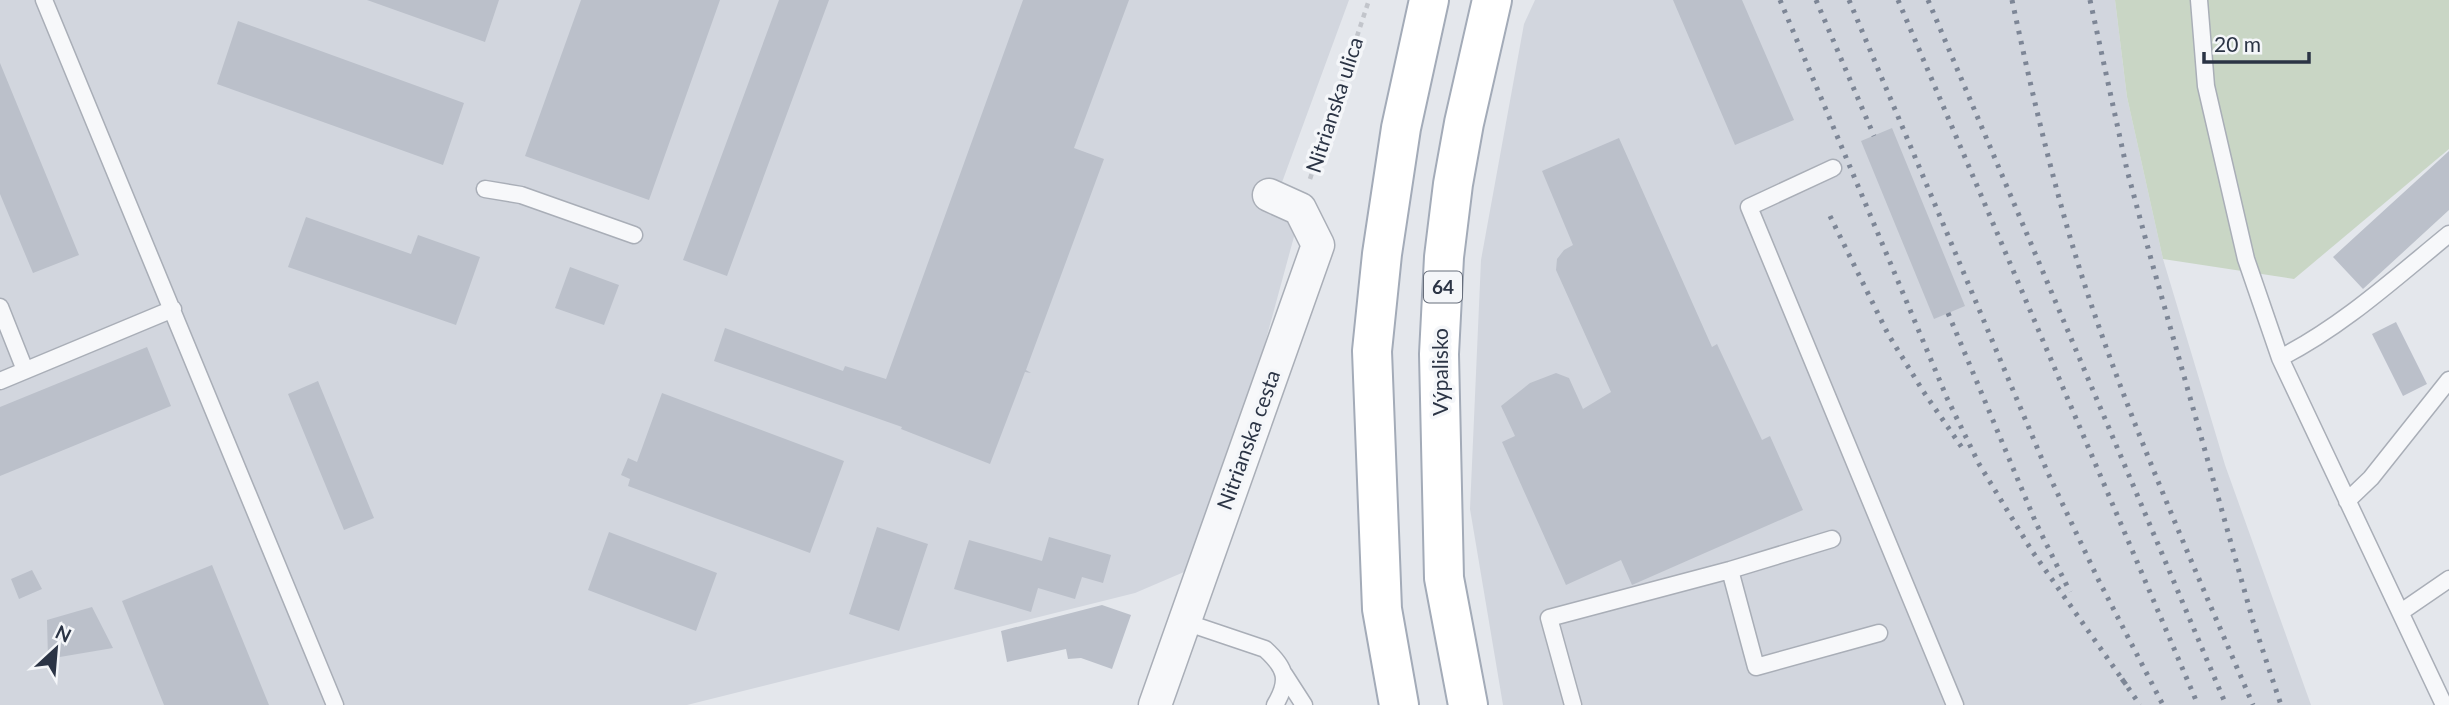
<svg xmlns="http://www.w3.org/2000/svg" width="2449" height="705" viewBox="0 0 2449 705" font-family="Lato,sans-serif">
<style>
.built{fill:#d2d6de}
.green{fill:#c9d6c5}
.building{fill:#bbc0ca}
.lines{fill:none;stroke-linecap:round;stroke-linejoin:round}
.service-casing{stroke:#a9aeb7;stroke-width:19}
.minor-casing{stroke:#a9aeb7;stroke-width:35}
.primary-casing{stroke:#a3abb8;stroke-width:42}
.path{stroke:#c2c5cb;stroke-width:4.5;stroke-dasharray:5 5;stroke-linecap:butt}
.service{stroke:#f7f8fa;stroke-width:16}
.minor{stroke:#f7f8fa;stroke-width:32}
.primary{stroke:#fff;stroke-width:38}
.rail{stroke:#7d8696;stroke-width:5;stroke-dasharray:3.5 7;stroke-linecap:butt}
.labels{text-anchor:middle;stroke-width:7;stroke-linejoin:round;paint-order:stroke}
.shield{fill:#f4f6f9;stroke:#676e7b;stroke-width:2}
.shield-label{font-size:19px;font-weight:bold;fill:#2b3445}
.street-label{font-size:21px;fill:#2b3445;stroke:#f4f6f9}
</style>
<rect width="100%" height="100%" fill="#e4e7ec"/>
<path class="built" d="M0,0H1349L1281,185L1295,233L1205,563L1135,593L687,705H0Z
M1535,0H2115L2127,97L2163,259L2225,465L2311,705H1503L1470,509L1481,260L1524,24Z"/>
<path class="green" d="M2115,0H2449V149L2294,279L2163,259L2127,97Z"/>
<path class="building" d="M367,0H499L485,42Z
M581,0H720L649,200L525,156Z
M779,0H829L727,276L683,260Z
M1023,0H1129L1074,148L1104,159L1026,370L1031,373L1025,372L990,464L901,429L902,427L714,361L725,328L843,371L845,366L886,379Z
M1673,0H1742L1794,120L1735,145Z
M238,21L464,103L443,165L217,84Z
M0,63L79,255L33,273L0,194Z
M1892,128L1965,306L1934,319L1861,141Z
M1619,138L1712,347L1717,344L1762,440L1770,436L1803,510L1632,585L1621,560L1566,585L1502,442L1515,436L1501,406L1530,383L1556,373L1569,378L1583,409L1611,392L1556,270L1557,259L1564,250L1573,245L1542,171Z
M2449,151V210L2363,289L2333,257Z
M306,217L411,254L418,235L480,257L456,325L288,267Z
M570,267L619,285L604,325L555,308Z
M2396,322L2427,384L2403,396L2372,334Z
M147,347L171,406L0,476V407Z
M318,381L374,518L344,530L288,394Z
M662,393L844,461L810,553L628,486L630,479L621,475L628,458L637,462Z
M877,527L928,544L899,631L849,614Z
M609,532L717,573L696,631L588,590Z
M1049,537L1111,555L1103,583L1082,577L1075,599L1038,588L1031,612L954,589L969,540L1042,561Z
M212,565L269,705H164L122,601Z
M32,570L42,589L19,599L11,579Z
M1102,605L1131,615L1112,669L1081,658L1068,659L1066,649L1007,662L1001,631Z
M92,607L113,648L48,659L47,620Z"/>
<g class="lines">
<defs>
<path id="service" d="M44,0L335,705
M2199,0L2206,86L2246,259L2280,358L2444,705
M1833,168L1749,207L1955,705
M485,189L521,195L634,235
M0,307L25,370
M2280,358C2343,326 2395,278 2449,234
M0,381L173,309
M2347,501L2371,478L2449,380
M1730,570L1756,667L1879,633
M2401,612L2449,579
M1185,622L1265,649C1286,668 1290,680 1275,705
M1284,674L1304,705
M1573,705L1549,618L1730,570L1832,539"/>
<path id="minor" d="M1155,705L1318,245L1300,209L1269,195"/>
<path id="primary" d="M1399,705L1382,609L1372,351L1382,254L1401,128L1429,0
M1468,705L1444,578L1439,354L1444,257L1453,184L1464,123L1492,0"/>
</defs>
<use href="#service" class="service-casing"/>
<use href="#minor" class="minor-casing"/>
<use href="#primary" class="primary-casing"/>
<path class="path" d="M1310,179L1369,0"/>
<use href="#service" class="service"/>
<use href="#minor" class="minor"/>
<use href="#primary" class="primary"/>
<path class="rail" d="M1780,0L1947,398L1979,464L2032,551L2127,686
M1816,0L1874,136
M1849,0L2047,471L2098,579L2163,705
M1898,0L2198,705
M1928,0L2226,705
M2012,0C2033,98 2056,197 2087,292C2134,433 2195,569 2253,705
M2090,0L2127,170L2151,259L2253,621L2281,705
M1830,216L1888,334L1923,391L1965,452
M1948,313L2036,523L2070,592
M2122,679L2140,705"/>
</g>
<g class="labels">
<rect class="shield" x="1424" y="271.5" width="38" height="31" rx="5"/>
<g class="shield-label">
<text x="1443" y="294">64</text>
</g>
<g class="street-label">
<text transform="translate(1335 105) rotate(-72)" y="7">Nitrianska ulica</text>
<text transform="translate(1441 372) rotate(-90)" y="7">Výpalisko</text>
<text transform="translate(1249 440) rotate(-70)" y="7">Nitrianska cesta</text>
</g>
</g>
<g transform="translate(56 649) rotate(26)" stroke="#f4f6f9" stroke-width="5" paint-order="stroke">
<path d="M0-5L12 26L0 18L-12 26Z" fill="#2b3445"/>
<text y="-10" font-size="19" font-weight="bold" text-anchor="middle" fill="#2b3445">N</text>
</g>
<path d="M2204 52v10h105v-10" fill="none" stroke="#2b3445" stroke-width="3.5"/>
<text x="2214" y="52" font-size="21" fill="#2b3445" stroke="#f4f6f9" stroke-width="5" paint-order="stroke">20 m</text>
</svg>
